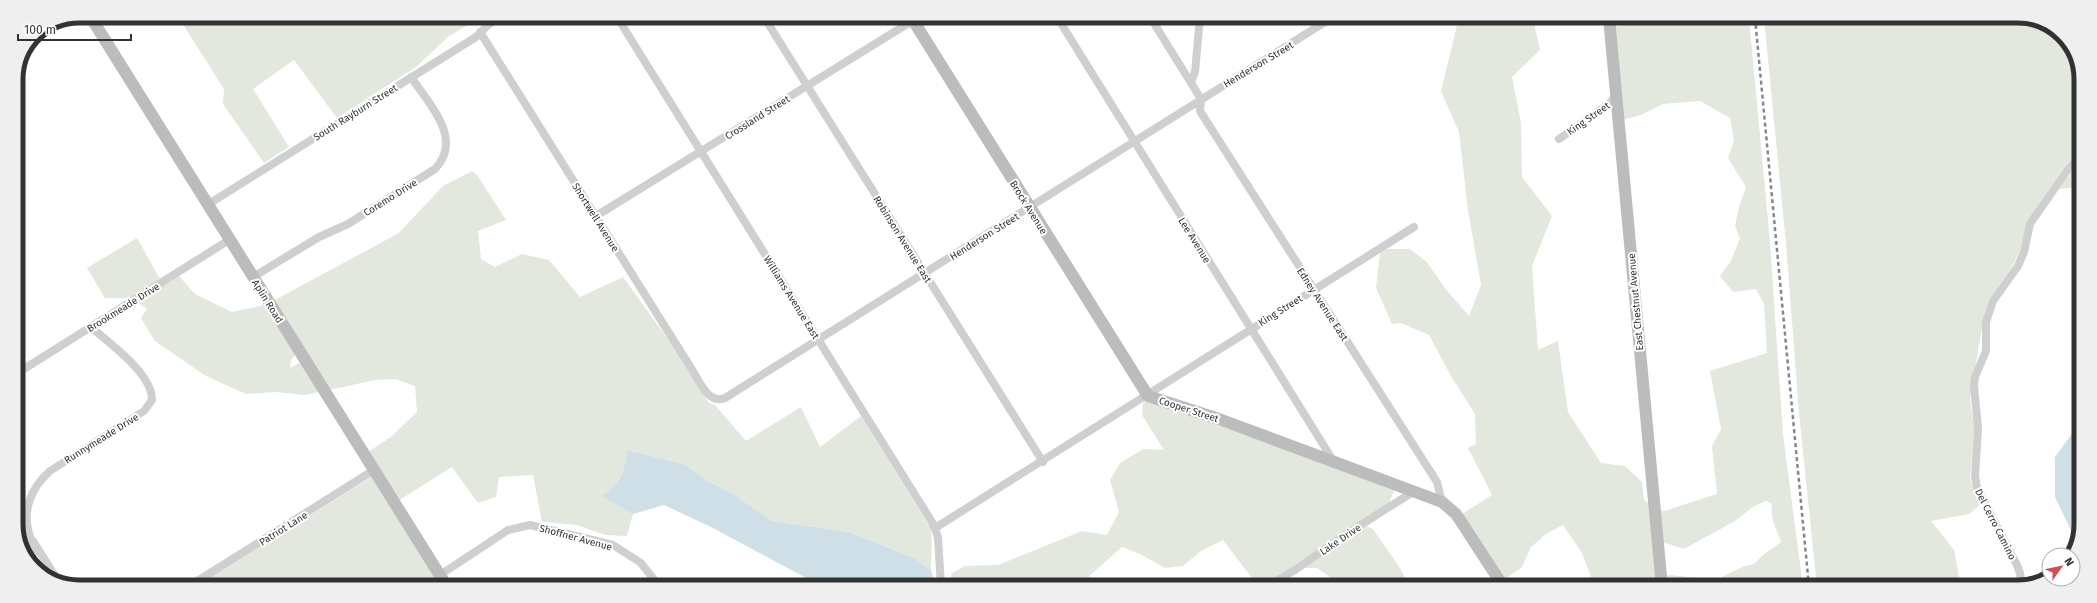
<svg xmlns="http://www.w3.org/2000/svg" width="2097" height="603" viewBox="0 0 2097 603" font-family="'Fira Sans',sans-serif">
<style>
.green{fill:#e2e8dd}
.water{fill:#cfdfe8}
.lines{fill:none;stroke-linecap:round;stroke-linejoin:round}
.street{stroke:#cfcfcf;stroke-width:8}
.secondary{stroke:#bcbcbc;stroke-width:12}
.rail{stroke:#878787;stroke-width:2.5;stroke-dasharray:4 3;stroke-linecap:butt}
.labels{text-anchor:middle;stroke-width:4;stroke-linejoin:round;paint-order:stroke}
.street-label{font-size:10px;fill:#323232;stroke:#fff}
.rim{fill:none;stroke:#323232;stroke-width:5}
</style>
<rect width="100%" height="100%" fill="#fff"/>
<path class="green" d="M183,16H484L449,36L416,67L337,118L294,60L253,89L289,147L264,163L223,104L224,89L179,18Z
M1459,17L1533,18L1540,50L1512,77L1521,123L1522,177L1552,216L1532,266L1538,350L1558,341L1568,412L1601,463L1625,466L1642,482L1644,500L1650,504L1658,587H1595L1582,553L1563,525L1546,534L1531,547L1522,567L1504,580L1462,514L1492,495L1468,448L1476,444L1475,414L1451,376L1429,335L1401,323L1392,324L1376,288L1380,253L1387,249H1410L1427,262L1444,287L1469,316L1481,285L1468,210L1459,132L1441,91Z
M1648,18H1749L1770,242L1783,434L1803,587H1666L1665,576L1671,575L1716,580L1742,567L1754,564L1762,556L1781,542C1776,526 1770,520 1772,504L1766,501L1754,506L1735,521L1684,549L1662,542L1659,509L1664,511L1717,494L1712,446L1721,429L1710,371L1767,353L1764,304L1756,289L1733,292L1720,276L1731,261L1740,238L1735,226L1739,207L1746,187L1728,158L1734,141L1730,118L1700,101L1663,104L1641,115L1622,120L1614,27Z
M1764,18H2034L2066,38L2081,74V148L2062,170L2030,217L2020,250L2012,267L1989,300L1985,311L1970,398L1974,429L1970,477L1973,489L1980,505L1969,514L1931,521L1954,550L1961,587H1817L1799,413L1786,244Z
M2080,161V187L2059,189L2057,191Z
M472,171L477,175L506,220L478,231L481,259L495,267L522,254L549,260L580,297L623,277L672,345L709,403L715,405L746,441L801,407L820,447L861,416L930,527C933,535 931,560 931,570L914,558L849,532L772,521L732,493L706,480L684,464L627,450L625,470L613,488L603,496L633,514L627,536L605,535L577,525L542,522L533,475L499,477L496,497L478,503L452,467L398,501L368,452L391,437L417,412L415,386L395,379L375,380L329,390L273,301L399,233L443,186Z
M137,238L160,279L130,298H105L87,268Z
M179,276L195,294L232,312L265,305L296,354L291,360L290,368L301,362L319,392L305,395L276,392L246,394L206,376L155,341L141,318L147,309L137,302Z
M1149,400L1359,476L1394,491L1389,503L1293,567L1258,586L1223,540L1201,551L1183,566L1165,568L1140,554L1122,547L1089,576L1091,586H947L952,573L965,566L998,565L1082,531L1107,535L1119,512L1110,480L1120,463L1143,449L1164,450L1142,415L1143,403Z
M373,476L441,585H198Z
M1366,526L1373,529L1400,568L1409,586H1343L1317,568H1304Z"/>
<path class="water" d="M2080,258V281L2073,272Z
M2079,424V540L2077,543L2055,497V457Z
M627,450L684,464L706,480L732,493L772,521L849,532L914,558L931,570L935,586H821L713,528L664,505L633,514L602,496C621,482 625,473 627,450Z"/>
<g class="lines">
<path class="street" d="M617,17L932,522L938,537L941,586
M764,17L1043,462
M1057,17L1334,462
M1150,17L1201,99L1200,111L1437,482L1442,502
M480,32L691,368C699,380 708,405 725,398L1333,17
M1191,82L1195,72L1200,17
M1559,139L1610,103L1616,95
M207,205L476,37L488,25L501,16
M596,216L917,18
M253,277L319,237L348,224L435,169C464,139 429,104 411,77
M16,374L229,240
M935,528L1414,227
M33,541L60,584
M30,563C36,551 32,544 29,533C22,509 32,487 50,471L144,411L152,400C152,373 110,344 91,327
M440,575L508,530L530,525L613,545L641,563L659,586
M191,585L374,470
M1267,586L1295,570L1351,531L1413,492
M2022,586L2020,573L2017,565L1977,488L1975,476L1978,428L1974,386L1975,377L1986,351V322L1993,301L2018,266L2024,252L2030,224L2034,218L2066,172L2081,155"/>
<path class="secondary" d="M90,16L446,585
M911,17L1148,396L1219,419L1442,502L1456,514L1503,586
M1609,18L1662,587"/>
<path class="rail" d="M1755,18L1809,587"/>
</g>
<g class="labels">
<g class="street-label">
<text transform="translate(1258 64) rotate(-31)" y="4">Henderson Street</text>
<text transform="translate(355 112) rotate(-32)" y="4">South Rayburn Street</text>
<text transform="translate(757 117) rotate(-32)" y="4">Crossland Street</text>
<text transform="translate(1588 118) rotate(-35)" y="4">King Street</text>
<text transform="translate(390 197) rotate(-32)" y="4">Coremo Drive</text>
<text transform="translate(1029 207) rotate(58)" y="4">Brock Avenue</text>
<text transform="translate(596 217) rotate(58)" y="4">Shortwell Avenue</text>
<text transform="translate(984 236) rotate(-32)" y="4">Henderson Street</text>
<text transform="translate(903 239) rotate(58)" y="4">Robinson Avenue East</text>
<text transform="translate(1195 240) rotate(58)" y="4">Lee Avenue</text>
<text transform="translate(792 297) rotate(58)" y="4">Williams Avenue East</text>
<text transform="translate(268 301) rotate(58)" y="4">Aplin Road</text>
<text transform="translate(1635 302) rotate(-95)" y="4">East Chestnut Avenue</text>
<text transform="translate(1323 304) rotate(57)" y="4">Edney Avenue East</text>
<text transform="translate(123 307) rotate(-32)" y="4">Brookmeade Drive</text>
<text transform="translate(1280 310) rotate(-32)" y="4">King Street</text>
<text transform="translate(1189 409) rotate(18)" y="4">Cooper Street</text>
<text transform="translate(101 438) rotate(-32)" y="4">Runnymeade Drive</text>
<text transform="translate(1996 524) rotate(63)" y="4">Del Cerro Camino</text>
<text transform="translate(283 528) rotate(-32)" y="4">Patriot Lane</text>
<text transform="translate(576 537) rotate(15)" y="4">Shoffner Avenue</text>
<text transform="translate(1340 539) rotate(-34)" y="4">Lake Drive</text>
</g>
</g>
<path d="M0 0H2097V603H0ZM79 23H2018A56 56 0 0 1 2074 79V524A56 56 0 0 1 2018 580H79A56 56 0 0 1 23 524V79A56 56 0 0 1 79 23Z" fill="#efefef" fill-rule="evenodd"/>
<path class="rim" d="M79 23H2018A56 56 0 0 1 2074 79V524A56 56 0 0 1 2018 580H79A56 56 0 0 1 23 524V79A56 56 0 0 1 79 23Z"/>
<g transform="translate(2061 567) rotate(57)"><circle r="19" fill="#ffffff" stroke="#adadad"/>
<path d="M0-3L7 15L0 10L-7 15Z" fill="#d24c58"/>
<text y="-6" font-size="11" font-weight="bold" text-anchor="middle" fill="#323232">N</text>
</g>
<path d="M18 34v6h113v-6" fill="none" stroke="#323232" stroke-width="2"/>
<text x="24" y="34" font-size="12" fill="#323232" stroke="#ffffff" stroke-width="3" paint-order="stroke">100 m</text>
</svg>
